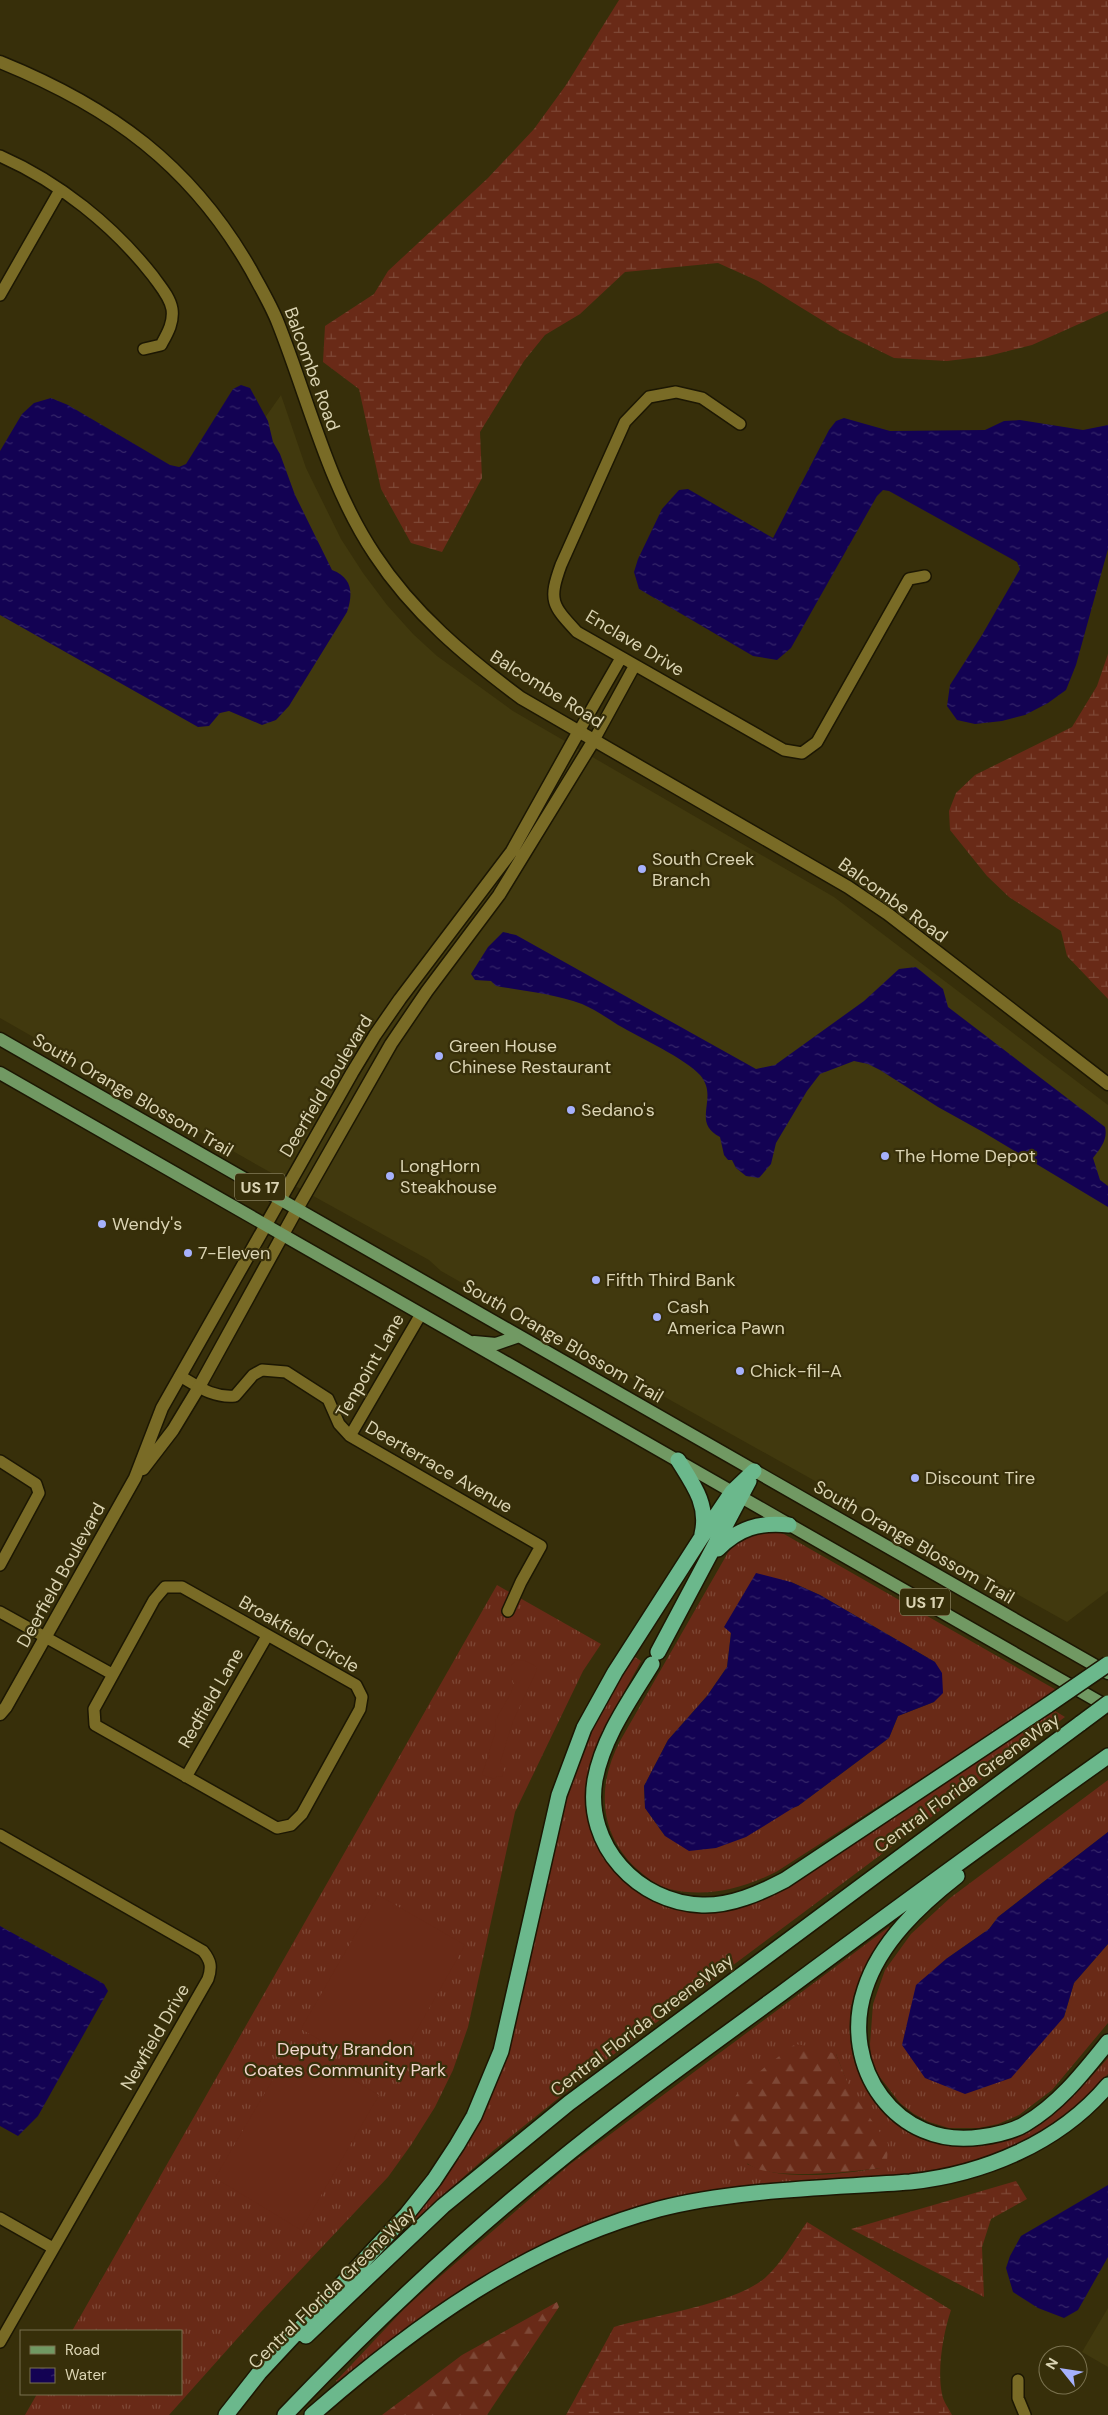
<svg xmlns="http://www.w3.org/2000/svg" width="1108" height="2415" viewBox="0 0 1108 2415" font-family="'DM Sans',sans-serif">
<style>
.built{fill:#41390e}
.grass{fill:url(#grass-tufts);fill-rule:evenodd}
.forest{fill:url(#forest-firs)}
.wetland{fill:url(#wetland-marsh)}
.garden{fill:#692a17}
.water{fill:url(#water-ripples)}
.lines{fill:none;stroke-linecap:round;stroke-linejoin:round}
.street-casing{stroke:#1c1703;stroke-width:14}
.secondary-casing{stroke:#1c1703;stroke-width:15}
.primary-casing{stroke:#1c1703;stroke-width:15}
.highway-casing{stroke:#1c1703;stroke-width:18}
.street{stroke:#796b26;stroke-width:11}
.secondary{stroke:#796b26;stroke-width:12}
.primary{stroke:#719963;stroke-width:12}
.highway{stroke:#6bb88c;stroke-width:15}
.highway-bridge-casing{stroke:#1c1703;stroke-width:18;stroke-linecap:butt}
.highway-bridge{stroke:#6bb88c;stroke-width:15}
.poi-dot{fill:#a6b1fc;stroke:#372f0a;stroke-width:2}
.labels{text-anchor:middle;stroke-width:4.5;stroke-linejoin:round;paint-order:stroke}
.shield{fill:#372f0a;stroke:#aaa280;stroke-width:1}
.shield-label{font-size:16px;font-weight:bold;fill:#dbd4b3}
.street-label{font-size:18px;fill:#dbd4b3;stroke:#372f0a}
.poi-label{font-size:18px;fill:#dbd4b3;stroke:#372f0a;text-anchor:start}
.park-label{font-size:18px;fill:#f1d6ce;stroke:#372f0a}
</style>
<defs>
<pattern id="grass-tufts" width="24" height="20" patternUnits="userSpaceOnUse" patternTransform="scale(1.25)"><rect width="24" height="20" fill="#692a17"/><path d="M3 7l-1-3M5 7V3M7 7l1-3M15 17l-1-3M17 17v-4M19 17l1-3" fill="none" stroke="#7e4836"/></pattern>
<pattern id="forest-firs" width="22" height="20" patternUnits="userSpaceOnUse" patternTransform="scale(1.25)"><rect width="22" height="20" fill="#692a17"/><path d="M5 1l3.5 6h-7zM16 11l3.5 6h-7z" fill="#7e4836"/></pattern>
<pattern id="wetland-marsh" width="20" height="14" patternUnits="userSpaceOnUse" patternTransform="scale(1.25)"><rect width="20" height="14" fill="#692a17"/><path d="M1 5h8M5 5V1M11 12h8M15 12V8" fill="none" stroke="#7e4836"/></pattern>
<pattern id="water-ripples" width="26" height="14" patternUnits="userSpaceOnUse" patternTransform="scale(1.25)"><rect width="26" height="14" fill="#130253"/><path d="M2 4q2-2 4 0t4 0M15 11q2-2 4 0t4 0" fill="none" stroke="#352669"/></pattern>
</defs>
<rect width="100%" height="100%" fill="#372f0a"/>
<path class="built" d="M281,395L306,468L341,539L363,573L387,605L413,634L437,656L513,711L834,897L1108,1105V1591L1067,1622L538,1326L441,1271L429,1260L259,1166L0,1018V563L116,629Z
M1108,2308V2367L1082,2352Z"/>
<path class="grass" d="M764,1528L784,1534L1058,1691L776,1872C742,1889 706,1898 669,1889C657,1886 646,1877 637,1869C598,1833 597,1785 620,1741L730,1549L736,1540ZM791,1582L820,1595L935,1662L934,1702L898,1716L889,1738L798,1806L665,1836L645,1808L644,1786L668,1740L707,1696L727,1667L731,1633Z
M497,1585L601,1644L583,1671L515,1812L468,2027L453,2070L435,2107L411,2145L388,2177L260,2313L169,2415H25L37,2394H181V2331H72Z
M632,1655L641,1661C606,1728 557,1793 610,1865C621,1881 636,1892 653,1901C716,1932 779,1893 831,1859C860,1840 889,1820 918,1800C962,1769 1007,1739 1052,1709L1065,1717L601,2064L494,2150L390,2242L479,2113L578,1750Z
M1108,1780V1832L998,1917L989,1929L946,1959L1064,2017L1074,1983L1108,1944V2023L1052,2090L1019,2115L998,2124L979,2128H949L929,2122L914,2114L900,2103L879,2076L871,2059L870,2044L873,2004L885,1970L911,1934L950,1898Z
M889,1927L891,1929C871,1954 853,1984 850,2017C843,2114 942,2175 1027,2131C1059,2114 1084,2085 1108,2058V2074L1077,2106L1050,2127L1010,2150L948,2171L825,2184L592,2226L341,2384L336,2381L404,2309L436,2280L569,2165ZM836,2054L880,2168C841,2174 784,2182 747,2164Z"/>
<path class="forest" d="M795,2044L813,2047L836,2054L850,2089L888,2144L887,2161L880,2168C853,2172 769,2181 748,2164C739,2158 735,2144 732,2134C729,2121 728,2106 737,2094C752,2075 776,2059 795,2044Z
M557,2302L559,2307L487,2415H382L462,2355Z"/>
<path class="wetland" d="M619,0H1108V311L1032,345L988,356L947,361L894,358L841,332L758,281L718,263L625,272L580,314L545,335L524,361L480,432L482,478L442,552L411,543L381,489L359,389L323,362L325,326L374,294L388,271L488,178L534,129L566,85Z
M1108,654V999L1067,956L1061,931L1009,897L987,876L950,830L949,811L956,793L975,775L1072,727L1097,686Z
M1016,2181L1027,2199L991,2219L982,2247L984,2297L851,2229Z
M807,2222L951,2310C943,2334 937,2369 942,2394C943,2401 949,2409 952,2415H566L614,2327C654,2315 736,2304 766,2277C781,2264 795,2239 807,2222Z"/>
<path class="garden" d="M524,1660L535,1666L537,1670L513,1721L500,1763L505,1765L502,1777L497,1776L495,1779L482,1775L495,1733L496,1719L511,1693L514,1684L511,1677V1666L515,1661Z
M378,1895L465,1945L389,2079L301,2029Z
M293,2045L379,2095L301,2230L215,2178Z"/>
<path class="water" d="M241,385L250,388L268,421L273,442L280,454L295,495L332,570C353,578 353,594 347,612L289,706L276,720L262,725L229,711L220,713L209,726L198,727L0,615V451L22,414L34,403L51,398L68,405L170,465L179,467L186,464L233,389Z
M844,418L890,431L985,430L1004,421L1020,420L1083,430L1108,425V549L1076,665L1066,690L1048,703L1025,715L1002,721L975,724L957,720L947,706L950,685L982,635L1020,569L1017,562L889,491L883,490L877,496L791,648L777,660L753,656L639,589L634,572L638,559L662,509L679,490L688,489L773,538L829,430L836,421Z
M503,932L516,935L756,1069L775,1065L864,1001L899,969L916,967L943,989L948,1007L1105,1127C1108,1139 1101,1148 1093,1158L1100,1180L1108,1186V1207L983,1132L938,1107L880,1070L868,1064L854,1061L820,1074L807,1091L776,1143L771,1164L759,1178L746,1176L736,1168L732,1160H728L724,1155L720,1137C690,1122 720,1098 700,1075C686,1059 639,1037 618,1025C607,1018 594,1009 582,1004C555,994 524,991 496,986L491,981L475,980L471,974L488,947Z
M756,1573L791,1582L820,1595L935,1662L942,1673L943,1693L934,1702L898,1716L889,1738L798,1806L793,1808L746,1837L716,1848L689,1851L665,1836L645,1808L644,1786L668,1740L707,1696L727,1667L731,1633L724,1627Z
M1108,1832V1944L1074,1983L1064,2017L1011,2078L965,2094L925,2078L902,2045L916,1985L946,1959L989,1929L998,1917Z
M0,1926L104,1984L108,1991L38,2116L18,2136L0,2126Z
M1108,2185V2257L1078,2310L1064,2318L1038,2308L1013,2292L1006,2268L1010,2256L1021,2236Z"/>
<g class="lines">
<defs>
<path id="street" d="M0,156C59,182 113,225 153,276C160,286 170,297 172,309C174,323 167,334 161,345L144,349
M0,295L60,190
M740,424L702,398L676,392L649,397L625,422L561,565C548,601 552,605 577,632L784,750L802,753L817,742L909,579L925,576
M579,731L621,658
M594,740L635,665
M180,1376C199,1387 213,1398 235,1396L253,1375L262,1370L286,1372L328,1399L339,1424L350,1436L541,1546L521,1582L508,1611
M350,1436L421,1314
M0,1461L36,1484L39,1493L0,1565
M165,1587H182L356,1685L362,1697L360,1709L302,1814L291,1825L277,1828L95,1725L94,1709L154,1600Z
M0,1612L112,1674
M186,1777L267,1636
M0,1835L203,1951C211,1961 212,1967 208,1979L0,2342
M0,2218L53,2248
M1018,2380V2398L1025,2415"/>
<path id="secondary" d="M0,62C111,107 191,165 251,270C260,287 271,305 278,323C309,401 328,485 375,555C413,613 466,657 521,698L848,887L888,914L1108,1084
M143,1469L173,1430L199,1387L297,1209L391,1044L427,991L499,895L594,740
M0,1714L6,1707L135,1478L162,1408L352,1073L375,1035L400,999L512,851L579,731"/>
<path id="primary" d="M0,1039L1108,1673
M0,1073L1108,1707
M474,1342L496,1344L519,1336"/>
<path id="highway" d="M678,1460C693,1484 709,1505 702,1534
M718,1549C739,1528 759,1522 789,1525
M658,1652L749,1481
M652,1664C630,1700 603,1737 595,1780C584,1845 638,1903 702,1905C731,1906 760,1893 785,1880L1048,1705
M957,1876C920,1905 880,1942 865,1989C839,2066 896,2150 981,2137C996,2135 1012,2132 1025,2124C1059,2104 1083,2073 1108,2042
M306,2336L443,2206L569,2103L1081,1723
M226,2415L259,2373L407,2214L434,2180L457,2145L474,2116L501,2051L559,1795L584,1728L615,1672L701,1538L732,1492L754,1471
M285,2415C368,2328 455,2245 549,2169C624,2107 703,2051 782,1993C890,1913 998,1834 1108,1756
M312,2415C415,2325 525,2245 659,2209C736,2189 831,2188 910,2182C984,2174 1059,2143 1108,2085"/>
</defs>
<use href="#street" class="street-casing"/>
<use href="#secondary" class="secondary-casing"/>
<use href="#primary" class="primary-casing"/>
<use href="#highway" class="highway-casing"/>
<use href="#street" class="street"/>
<use href="#secondary" class="secondary"/>
<use href="#primary" class="primary"/>
<use href="#highway" class="highway"/>
<defs>
<path id="highway-bridge" d="M1048,1705L1108,1664
M1081,1723L1108,1703"/>
</defs>
<use href="#highway-bridge" class="highway-bridge-casing"/>
<use href="#highway-bridge" class="highway-bridge"/>
</g>
<g class="poi-dot">
<circle cx="642" cy="869" r="5"/>
<circle cx="439" cy="1056" r="5"/>
<circle cx="571" cy="1110" r="5"/>
<circle cx="885" cy="1156" r="5"/>
<circle cx="390" cy="1176" r="5"/>
<circle cx="102" cy="1224" r="5"/>
<circle cx="188" cy="1253" r="5"/>
<circle cx="596" cy="1280" r="5"/>
<circle cx="657" cy="1317" r="5"/>
<circle cx="740" cy="1371" r="5"/>
<circle cx="915" cy="1478" r="5"/>
</g>
<g class="labels">
<g class="shield">
<rect x="235" y="1173.5" width="50" height="27" rx="4"/>
<rect x="900" y="1588.5" width="50" height="27" rx="4"/>
</g>
<g class="shield-label">
<text x="260" y="1193">US 17</text>
<text x="925" y="1608">US 17</text>
</g>
<g class="street-label">
<text transform="translate(312 369) rotate(70)" y="6">Balcombe Road</text>
<text transform="translate(635 643) rotate(31)" y="6">Enclave Drive</text>
<text transform="translate(547 689) rotate(32)" y="6">Balcombe Road</text>
<text transform="translate(893 900) rotate(36)" y="6">Balcombe Road</text>
<text transform="translate(326 1086) rotate(-59)" y="6">Deerfield Boulevard</text>
<text transform="translate(133 1095) rotate(30)" y="6">South Orange Blossom Trail</text>
<text transform="translate(563 1341) rotate(30)" y="6">South Orange Blossom Trail</text>
<text transform="translate(370 1366) rotate(-60)" y="6">Tenpoint Lane</text>
<text transform="translate(439 1467) rotate(30)" y="6">Deerterrace Avenue</text>
<text transform="translate(914 1542) rotate(30)" y="6">South Orange Blossom Trail</text>
<text transform="translate(61 1575) rotate(-61)" y="6">Deerfield Boulevard</text>
<text transform="translate(299 1634) rotate(30)" y="6">Broakfield Circle</text>
<text transform="translate(211 1698) rotate(-60)" y="6">Redfield Lane</text>
<text transform="translate(967 1783) rotate(-36)" y="6">Central Florida GreeneWay</text>
<text transform="translate(642 2025) rotate(-37)" y="6">Central Florida GreeneWay</text>
<text transform="translate(155 2037) rotate(-60)" y="6">Newfield Drive</text>
<text transform="translate(332 2288) rotate(-44)" y="6">Central Florida GreeneWay</text>
</g>
<g class="poi-label">
<text x="652" y="865">South Creek<tspan x="652" dy="21">Branch</tspan></text>
<text x="449" y="1052">Green House<tspan x="449" dy="21">Chinese Restaurant</tspan></text>
<text x="581" y="1116">Sedano's</text>
<text x="895" y="1162">The Home Depot</text>
<text x="400" y="1172">LongHorn<tspan x="400" dy="21">Steakhouse</tspan></text>
<text x="112" y="1230">Wendy's</text>
<text x="198" y="1259">7-Eleven</text>
<text x="606" y="1286">Fifth Third Bank</text>
<text x="667" y="1313">Cash<tspan x="667" dy="21">America Pawn</tspan></text>
<text x="750" y="1377">Chick-fil-A</text>
<text x="925" y="1484">Discount Tire</text>
</g>
<g class="park-label">
<text x="345" y="2055">Deputy Brandon<tspan x="345" dy="21">Coates Community Park</tspan></text>
</g>
</g>
<rect x="20" y="2330" width="162" height="65" fill="#372f0a" stroke="#79714e"/>
<rect x="30" y="2346" width="25" height="8" fill="#719963" stroke="#79714e"/>
<text x="65" y="2355" font-size="15" fill="#dbd4b3">Road</text>
<rect x="30" y="2368" width="25" height="15" fill="url(#water-ripples)" stroke="#79714e"/>
<text x="65" y="2380" font-size="15" fill="#dbd4b3">Water</text>
<g transform="translate(1063 2370) rotate(300)"><circle r="24" fill="#372f0a" stroke="#79714e"/>
<path d="M0-4L9 19L0 12L-9 19Z" fill="#a6b1fc"/>
<text y="-8" font-size="14" font-weight="bold" text-anchor="middle" fill="#dbd4b3">N</text>
</g>
</svg>
